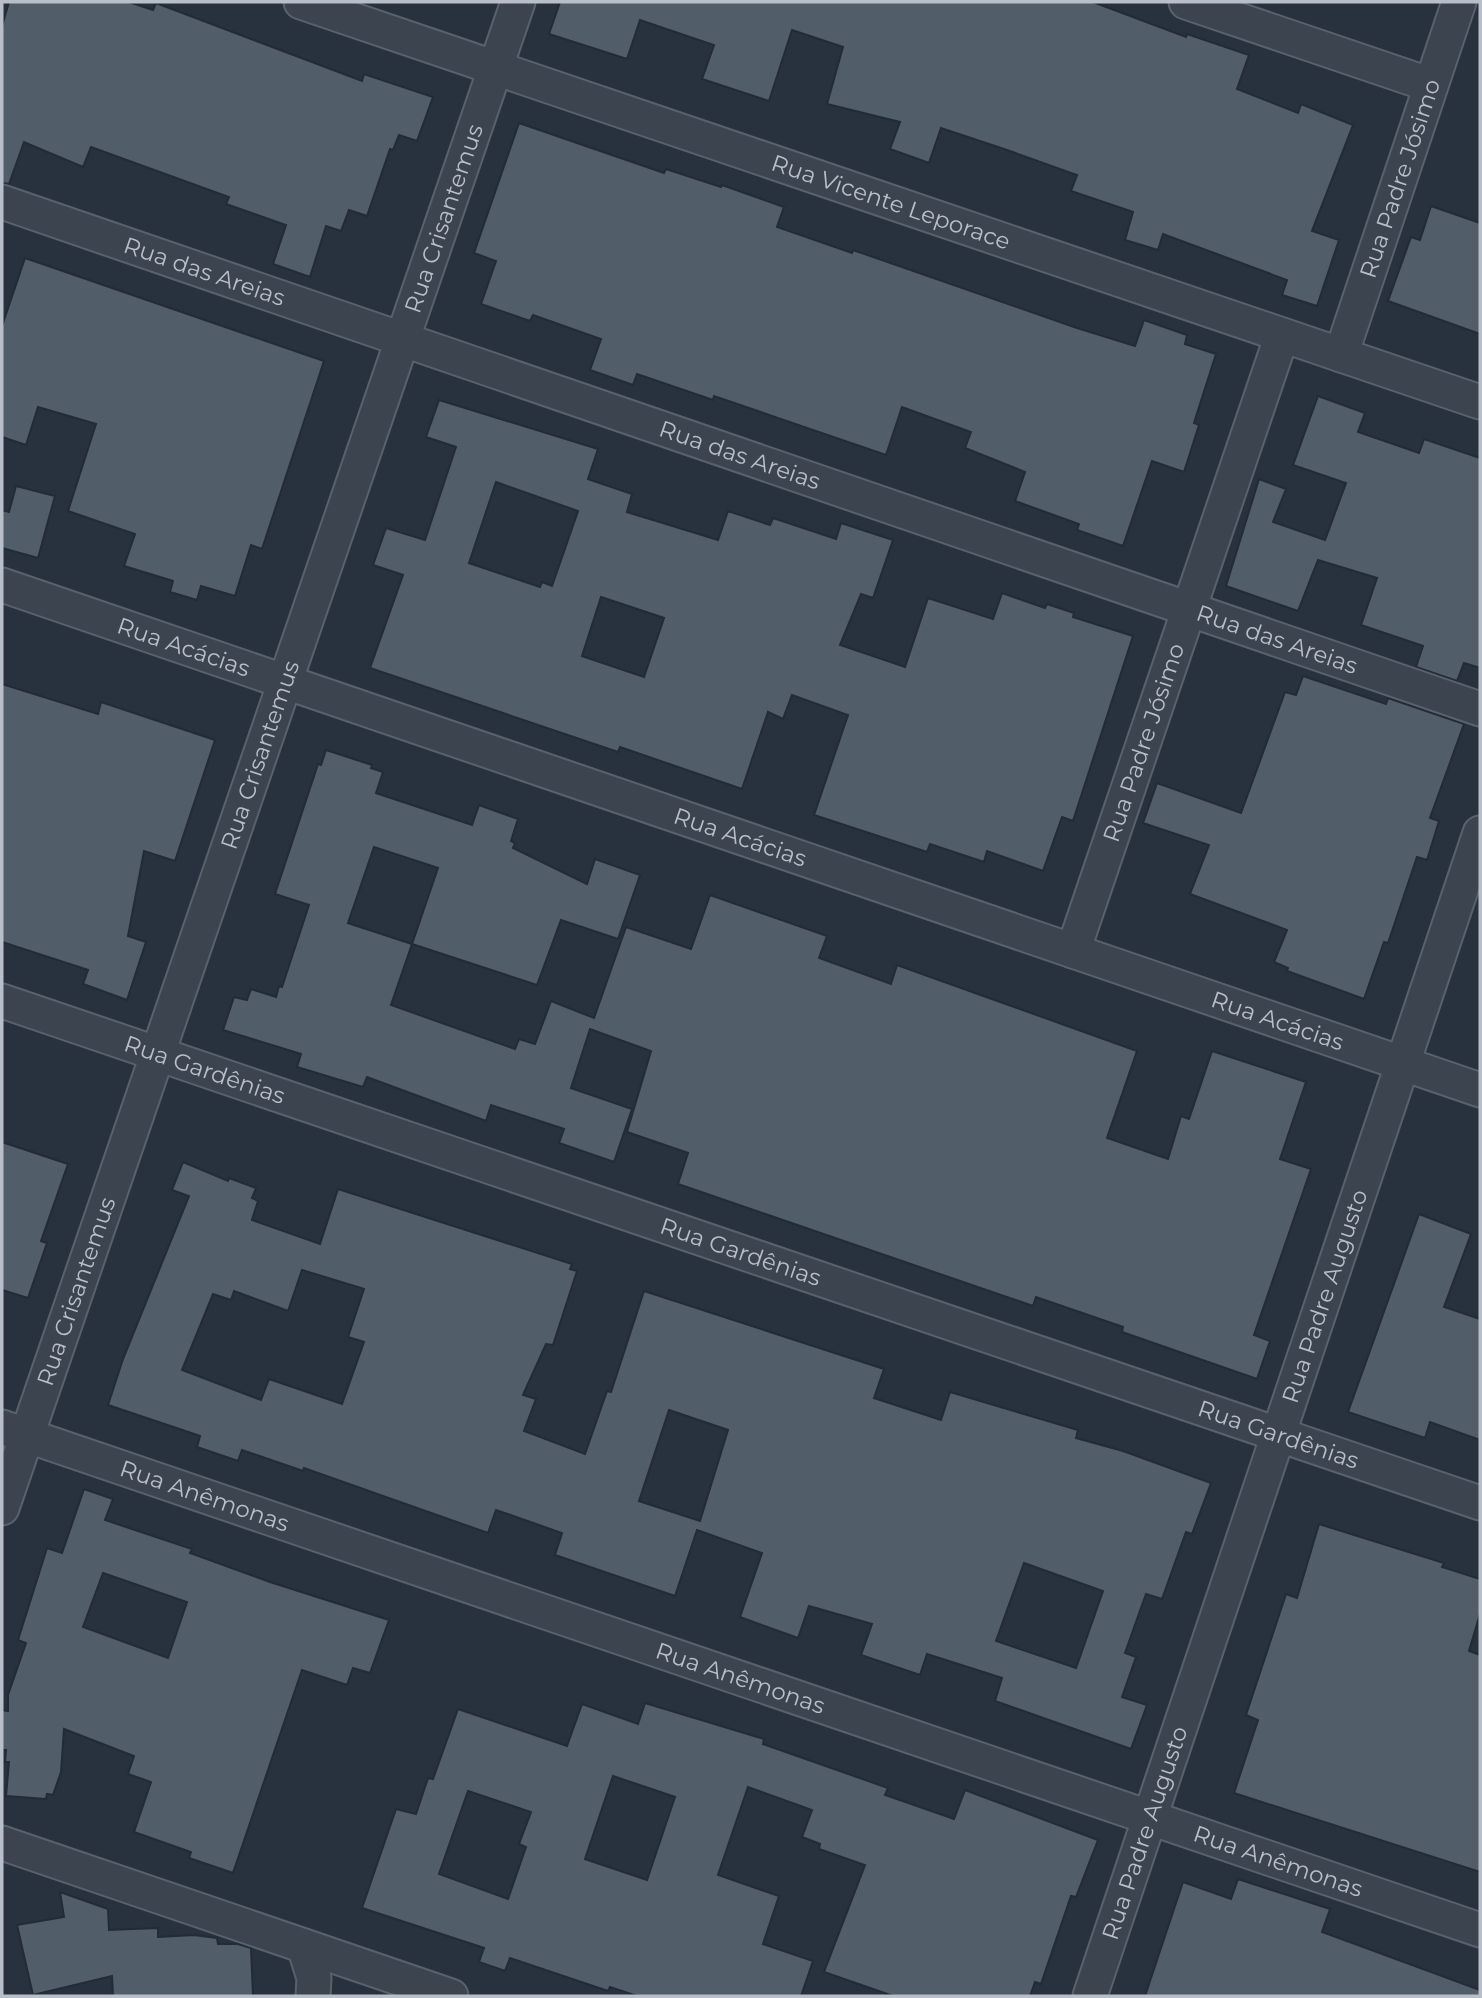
<svg xmlns="http://www.w3.org/2000/svg" width="1482" height="1998" viewBox="0 0 1482 1998" font-family="Montserrat,sans-serif">
<style>
.building{fill:#515d69;stroke:#222b36;stroke-width:2;fill-rule:evenodd}
.lines{fill:none;stroke-linecap:round;stroke-linejoin:round}
.street-casing{stroke:#59626c;stroke-width:37}
.street{stroke:#3b444f;stroke-width:33}
.labels{text-anchor:middle;stroke-width:7;stroke-linejoin:round;paint-order:stroke}
.street-label{font-size:23px;fill:#b8bfc9;stroke:#202934}
</style>
<rect width="100%" height="100%" fill="#28323f"/>
<path class="building" d="M9,2H129L153,10L156,3L362,81L364,74L433,97L417,141L399,135L393,150L390,149L367,216L349,210L341,231L326,226L310,277L273,264L286,225L226,204L229,197L91,147L83,167L24,142L9,184L2,183V26Z
M560,2H1093L1186,37L1187,34L1249,55L1237,89L1298,113L1301,104L1353,125L1312,231L1339,240L1317,306L1282,295L1287,280L1163,234L1158,250L1125,240L1133,212L1071,191L1077,175L1007,150L941,128L929,163L890,149L900,122L827,104L843,47L792,30L769,101L702,79L714,45L640,20L627,59L549,34Z
M519,123L664,173L666,169L721,187L722,185L784,207L777,227L852,253L853,250L1077,328L1135,346L1144,320L1187,335L1185,344L1216,354L1194,423L1199,425L1184,472L1152,461L1123,546L1077,530L1079,524L1015,501L1025,472L965,448L971,432L902,407L886,455L714,396L713,400L637,374L633,385L590,370L601,339L533,315L530,321L481,304L496,261L474,253Z
M1431,206L1480,223V334L1388,301L1411,237L1420,240Z
M25,258L324,361L262,549L251,545L235,596L201,586L197,600L170,592L173,581L124,566L135,534L68,511L96,424L38,407L26,445L2,437V326Z
M1318,396L1365,413L1358,432L1419,453L1424,439L1480,458V668L1464,663L1457,681L1416,667L1423,646L1361,625L1377,578L1318,560L1298,611L1226,586L1259,479L1286,489L1273,522L1325,540L1346,483L1293,465Z
M439,400L598,449L588,479L632,494L627,512L718,540L728,511L770,525L773,518L836,539L841,523L893,540L873,598L861,594L840,645L905,667L928,598L993,619L1002,593L1045,608L1047,604L1074,613L1073,617L1133,636L1073,821L1062,817L1043,871L987,851L984,862L930,844L927,852L814,815L848,715L792,695L783,719L768,712L742,789L620,747L618,752L370,668L403,575L373,565L386,528L425,540L456,447L426,437ZM496,482L578,511L552,586L542,582L540,587L469,563ZM601,597L664,618L644,677L582,656Z
M16,486L55,496L38,558L2,548V510L9,512Z
M1303,676L1386,704L1388,698L1464,724L1430,818L1439,821L1427,860L1417,857L1388,943L1384,942L1364,999L1287,971L1288,968L1274,962L1287,930L1190,894L1209,845L1143,823L1157,783L1241,813L1285,692L1296,695Z
M2,684L98,714L101,702L215,740L175,861L144,851L128,936L146,942L127,1000L83,984L88,970L2,942Z
M326,750L372,765L371,768L383,772L376,793L472,825L479,805L518,819L511,841L515,843L513,848L587,884L595,859L640,875L618,939L561,920L537,985L412,944L438,868L374,847L348,923L412,944L391,1005L515,1049L519,1039L535,1044L551,1001L594,1018L626,927L691,949L710,895L827,936L819,958L891,984L897,965L1137,1051L1107,1138L1168,1159L1181,1116L1189,1119L1212,1051L1306,1082L1280,1159L1311,1169L1254,1335L1270,1341L1257,1379L1122,1332L1123,1327L1036,1297L1033,1306L678,1184L688,1153L627,1132L651,1051L590,1029L571,1088L632,1109L614,1162L559,1143L564,1129L491,1105L486,1121L367,1077L363,1087L297,1067L301,1054L223,1030L234,997L247,1000L251,989L276,997L279,986L282,987L309,905L275,894L318,764L321,765Z
M2,1142L68,1164L41,1241L47,1243L28,1298L2,1290Z
M183,1162L228,1181L229,1178L256,1188L252,1198L258,1201L252,1220L320,1244L338,1189L572,1264L570,1269L577,1271L553,1345L546,1344L523,1395L536,1399L524,1431L585,1454L607,1391L611,1392L644,1291L884,1369L874,1398L941,1420L950,1392L1078,1430L1076,1438L1123,1451L1211,1483L1192,1534L1186,1532L1162,1599L1146,1594L1125,1653L1136,1657L1122,1697L1147,1705L1131,1749L995,1701L1002,1678L927,1654L920,1675L861,1655L872,1624L809,1606L798,1638L740,1617L762,1553L697,1530L675,1596L555,1555L562,1533L496,1510L488,1533L304,1468L303,1471L242,1450L238,1461L197,1447L200,1436L108,1405L123,1359L189,1196L172,1190ZM302,1270L364,1289L348,1337L364,1342L342,1404L269,1379L261,1400L182,1370L213,1294L231,1300L234,1291L288,1311ZM669,1410L728,1430L700,1521L639,1501ZM1024,1563L1103,1591L1076,1668L996,1641Z
M1419,1214L1471,1234L1444,1307L1480,1319V1440L1430,1422L1425,1438L1348,1412Z
M84,1489L113,1499L105,1520L192,1549L190,1553L270,1582L389,1620L370,1673L353,1668L347,1685L302,1670L233,1873L189,1858L191,1852L134,1832L151,1782L128,1774L134,1756L64,1729L61,1772L53,1795L47,1794L46,1799L6,1796L9,1762H5L6,1750H2V1710L8,1711V1695L26,1643L18,1640L47,1548L62,1553ZM103,1573L187,1602L168,1658L83,1627Z
M1319,1524L1444,1563L1442,1567L1480,1579V1614L1469,1651L1480,1655V1872L1234,1793L1258,1720L1246,1715L1286,1594L1297,1598Z
M645,1703L764,1739L763,1744L888,1788L885,1795L954,1819L965,1790L1098,1840L1076,1897L1071,1896L1041,1984L1035,1982L1030,1996H893L824,1972L865,1865L819,1849L820,1844L802,1837L812,1810L748,1787L718,1875L779,1896L763,1944L813,1961L801,1996H637L610,1987L608,1991L510,1958L505,1971L479,1962L484,1948L362,1908L396,1809L416,1814L428,1778L433,1779L458,1709L567,1746L582,1704L638,1724ZM613,1776L675,1797L647,1880L585,1859ZM468,1791L531,1812L519,1844L526,1847L508,1899L439,1874Z
M1238,1879L1330,1909L1322,1932L1480,1990V1996H1145L1183,1882L1231,1899Z
M60,1892L108,1909L109,1930L158,1928V1937L194,1935L217,1938L218,1944H238L251,1948L253,1996H113L112,1976L33,1995L17,1925L64,1917Z"/>
<g class="lines">
<defs>
<g id="street">
<path id="s1" d="M301,2L1480,402"/>
<path d="M1186,2L1431,85"/>
<path id="s2" d="M2,202L1480,709"/>
<path id="s3" d="M1341,355L1459,2"/>
<path id="s4" d="M2,585L1480,1090"/>
<path id="s5" d="M1073,951L1282,335"/>
<path id="s6" d="M2,1001L1480,1503"/>
<path id="s7" d="M2,1427L1480,1930"/>
<path id="s8" d="M2,1508L518,2"/>
<path d="M2,1843L451,1996"/>
<path d="M304,1946L314,1978L313,1996"/>
<path id="s9" d="M1090,1996L1480,833"/>
</g>
</defs>
<use href="#street" class="street-casing"/>
<use href="#street" class="street"/>
</g>
<g class="labels">
<g class="street-label">
<text dy="8" stroke="none"><textPath href="#s3" startOffset="186">Rua Padre Jósimo</textPath></text>
<text dy="8" stroke="none"><textPath href="#s1" startOffset="623">Rua Vicente Leporace</textPath></text>
<text dy="8" stroke="none"><textPath href="#s8" startOffset="1363">Rua Crisantemus</textPath></text>
<text dy="8" stroke="none"><textPath href="#s2" startOffset="214">Rua das Areias</textPath></text>
<text dy="8" stroke="none"><textPath href="#s2" startOffset="780">Rua das Areias</textPath></text>
<text dy="8" stroke="none"><textPath href="#s2" startOffset="1348">Rua das Areias</textPath></text>
<text dy="8" stroke="none"><textPath href="#s4" startOffset="192">Rua Acácias</textPath></text>
<text dy="8" stroke="none"><textPath href="#s5" startOffset="220">Rua Padre Jósimo</textPath></text>
<text dy="8" stroke="none"><textPath href="#s8" startOffset="796">Rua Crisantemus</textPath></text>
<text dy="8" stroke="none"><textPath href="#s4" startOffset="780">Rua Acácias</textPath></text>
<text dy="8" stroke="none"><textPath href="#s4" startOffset="1348">Rua Acácias</textPath></text>
<text dy="8" stroke="none"><textPath href="#s6" startOffset="214">Rua Gardênias</textPath></text>
<text dy="8" stroke="none"><textPath href="#s6" startOffset="780">Rua Gardênias</textPath></text>
<text dy="8" stroke="none"><textPath href="#s8" startOffset="229">Rua Crisantemus</textPath></text>
<text dy="8" stroke="none"><textPath href="#s9" startOffset="738">Rua Padre Augusto</textPath></text>
<text dy="8" stroke="none"><textPath href="#s6" startOffset="1348">Rua Gardênias</textPath></text>
<text dy="8" stroke="none"><textPath href="#s7" startOffset="214">Rua Anêmonas</textPath></text>
<text dy="8" stroke="none"><textPath href="#s7" startOffset="780">Rua Anêmonas</textPath></text>
<text dy="8" stroke="none"><textPath href="#s9" startOffset="172">Rua Padre Augusto</textPath></text>
<text dy="8" stroke="none"><textPath href="#s7" startOffset="1348">Rua Anêmonas</textPath></text>
</g>
</g>
<rect width="1482" height="1998" fill="none" stroke="#b8bfc9" stroke-width="7"/>
</svg>
